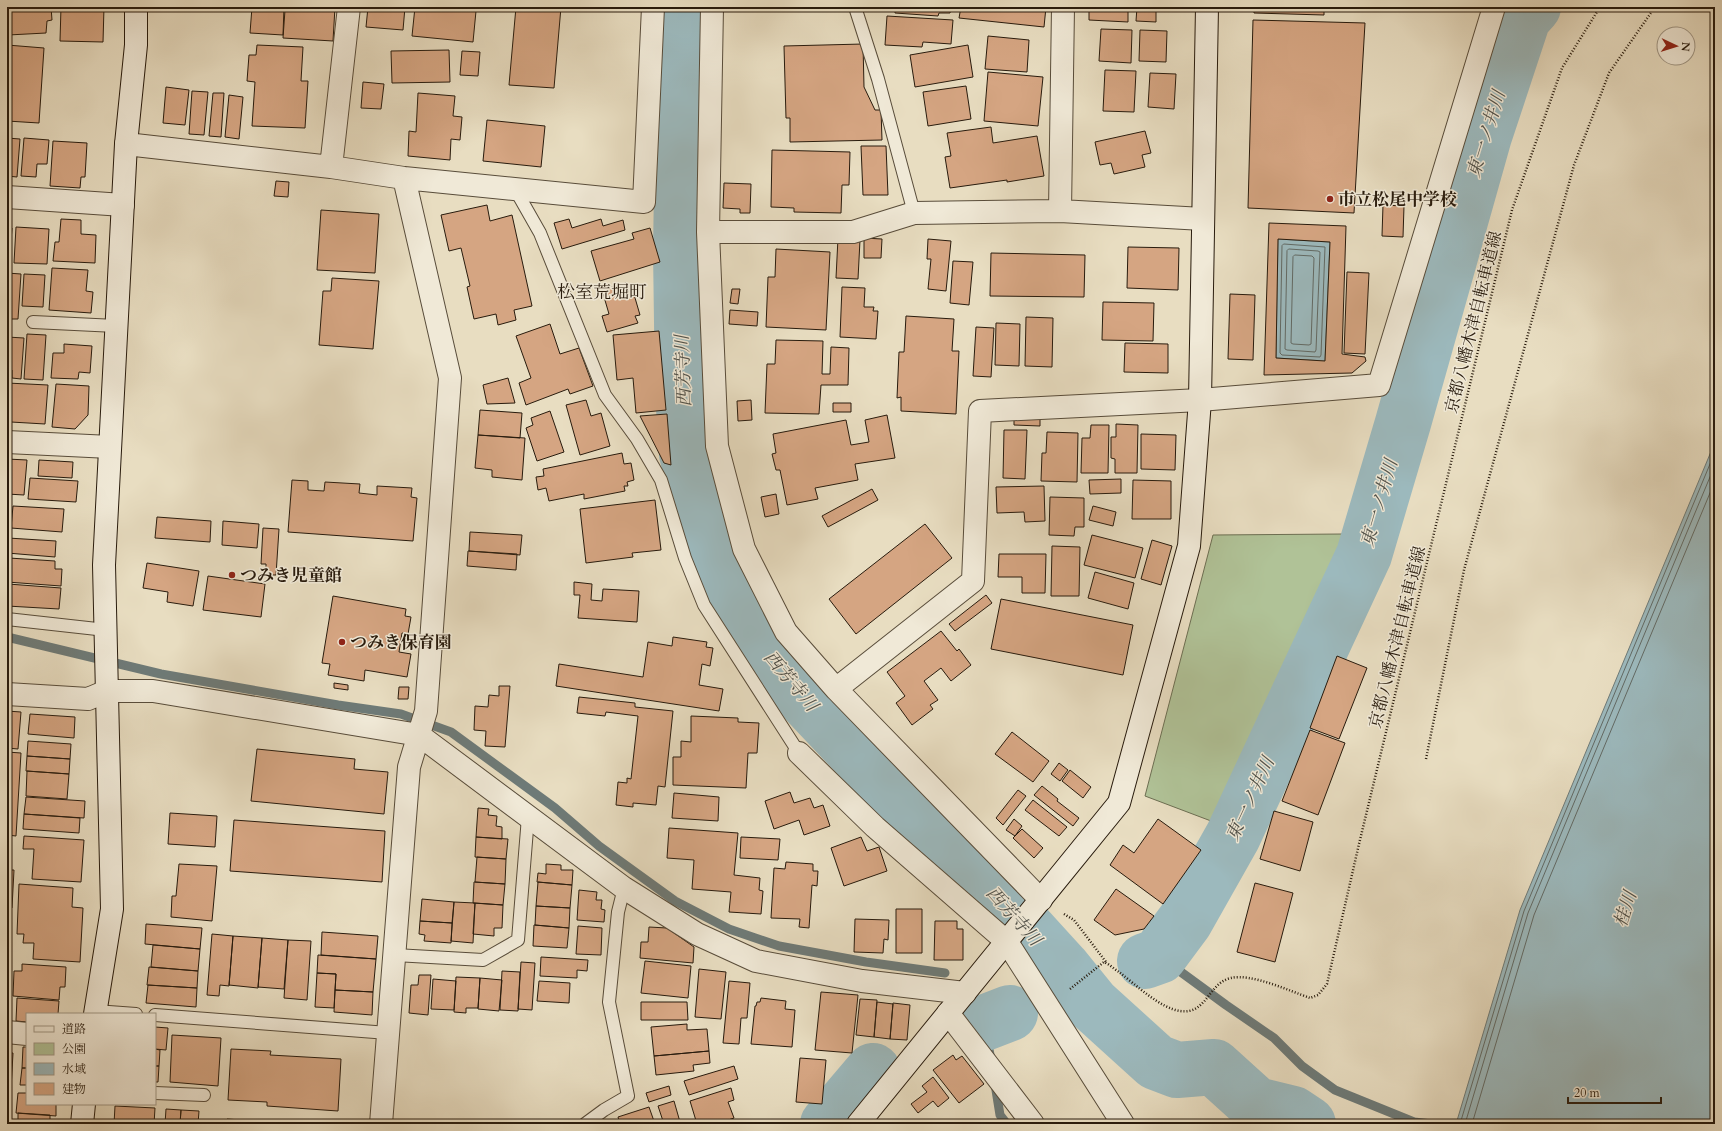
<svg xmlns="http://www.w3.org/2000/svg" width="1722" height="1131" viewBox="0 0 1722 1131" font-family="Cardo,'Noto Serif JP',serif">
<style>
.green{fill:#b0c297;stroke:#6c6e52}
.water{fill:#9cb9bd;stroke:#6e7a77}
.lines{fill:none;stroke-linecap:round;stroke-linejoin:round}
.shore{stroke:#626a65;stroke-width:1}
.stream{stroke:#6e7a77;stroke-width:9}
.river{stroke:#9cb9bd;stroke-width:56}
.building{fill:#d5a582;stroke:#281b0d;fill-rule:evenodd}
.lane-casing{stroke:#584c3a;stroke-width:14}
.street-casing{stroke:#584c3a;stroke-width:24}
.secondary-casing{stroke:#281b0d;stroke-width:24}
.path{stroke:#281b0d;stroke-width:2.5;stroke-dasharray:1 2;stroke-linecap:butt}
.lane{stroke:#f0e9d7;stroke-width:12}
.street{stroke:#f0e9d7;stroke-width:22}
.secondary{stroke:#f0e9d7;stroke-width:22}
.poi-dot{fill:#8f2418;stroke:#f0e9d7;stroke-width:1.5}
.labels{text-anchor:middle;stroke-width:3;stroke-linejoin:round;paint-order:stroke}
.poi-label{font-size:17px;font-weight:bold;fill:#281b0d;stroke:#f0e9d7;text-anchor:start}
.street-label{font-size:17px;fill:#281b0d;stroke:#f0e9d7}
.water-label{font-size:18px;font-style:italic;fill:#51524b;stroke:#f0e9d7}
.neighbourhood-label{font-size:18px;fill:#281b0d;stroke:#f0e9d7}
</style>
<rect width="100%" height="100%" fill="#e8ddc1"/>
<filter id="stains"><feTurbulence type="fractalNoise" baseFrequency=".005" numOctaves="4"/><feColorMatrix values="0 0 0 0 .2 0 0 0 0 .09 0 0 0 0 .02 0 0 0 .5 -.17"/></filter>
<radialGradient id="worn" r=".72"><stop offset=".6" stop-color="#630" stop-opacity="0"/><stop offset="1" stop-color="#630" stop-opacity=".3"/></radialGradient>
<path class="green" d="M1342,534L1352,545L1279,703L1219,824L1145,796L1213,535Z"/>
<path class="water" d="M1278,239L1330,242L1325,361L1276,358Z
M1715,442V1124H1456L1520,910Z
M999,1001H1005L1017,1027C997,1053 967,1010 999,1001Z"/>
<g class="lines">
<path class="shore" d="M1284,244L1325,247L1321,355L1320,357L1282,355L1280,353L1282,246Z
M1289,249L1318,251L1320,252L1316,350L1315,352L1287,350L1285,349L1287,251Z
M1295,255L1312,256L1314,258L1311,344L1309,345L1293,344L1291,343L1293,257Z
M1002,1005L1012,1027C997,1046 974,1006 1002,1005Z
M997,1011L1000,1012L1005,1024L1004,1026H1000L995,1022L994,1015Z
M1460,1124L1524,911L1715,452
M1465,1124L1528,913L1715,465
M1472,1124L1534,915L1715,481"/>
<path class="stream" d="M7,637L161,674L338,705L401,714L451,732L555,808L599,846L675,901L729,929L779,946L866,962L945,973
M1159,956L1226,1005L1274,1038L1302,1066L1335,1090L1414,1122L1432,1124
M986,1002L996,1015
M984,1023L991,1060
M995,1084L1000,1115L1007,1124"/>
<path class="river" d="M685,7L681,250L683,393L687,454L702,512L729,593L765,651L803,697L905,805L957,853L990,888L1062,967L1092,1004L1156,1062L1177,1070L1214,1067L1256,1105L1293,1114L1308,1124
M1145,961L1159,956L1185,921L1233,836L1364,555L1403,423L1484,136L1523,18L1533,7
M984,1023L1010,1013
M828,1124L873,1071"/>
</g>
<path class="building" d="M10,7H51L52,20L47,21L46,33L8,35L7,8Z
M61,7H104L103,42L60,41Z
M252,7H284L283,35L250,33Z
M287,7H335L333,41L283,38L285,10H287Z
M368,7H405L403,30L366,27Z
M415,7L476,11L473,42L412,36Z
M516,7H561L554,88L509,85Z
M895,7H951L950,13H939L938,16L895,13Z
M961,7H1046L1044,27L959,18Z
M1089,7H1128V22L1089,20Z
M1137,7H1170L1169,10H1156V22L1136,21Z
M1254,7H1324V15L1254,13Z
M887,16L953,20L951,44L923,42L922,47L885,45Z
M1253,20L1365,23L1354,213L1248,208Z
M1101,29L1132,30L1131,63L1099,61Z
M1140,30L1167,31L1166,62L1139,61Z
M988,36L1029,40L1027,72L985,69Z
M863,44L864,87L875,110H881L882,140L790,142V118H786L784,46Z
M7,45L44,48L39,123L7,121Z
M257,45L303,47L301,81H308L305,128L252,126L255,82L247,81L249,55H256Z
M968,45L973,77L915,87L910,55Z
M449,50L450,82L392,83L391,51Z
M462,51L480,52L478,76L460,75Z
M1105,70L1136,71L1134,112L1103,111Z
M988,72L1043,77L1038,126L984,121Z
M1150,73L1176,74L1174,109L1148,107Z
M363,82L384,84L381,109L361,108Z
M966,86L971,119L928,126L923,92Z
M166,87L189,90L185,125L163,123Z
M192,91L208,92L204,135L189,134Z
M213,93H224L221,137L209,136Z
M418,93L455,96L453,116L462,117L460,140L451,139L450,160L408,156L409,131L416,132Z
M229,95L243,97L239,139L225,137Z
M487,120L545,126L541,167L483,161Z
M991,127L993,143L1037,136L1044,176L1007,182V180L950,188L945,157L951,156L947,133Z
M1145,131L1151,153L1142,155L1145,167L1114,174L1111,163L1100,165L1095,142Z
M7,138L20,139L17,177L7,176Z
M24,138L49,140L47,164H37L36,177L21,176Z
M53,141L87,143L85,177H81L80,188L50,186Z
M861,146H886L888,195H863Z
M772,150L850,152L849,185H842L841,213L794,212V208L771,207Z
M276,181L289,182L288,197L274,196Z
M724,183L751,184L750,213H740V209L723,208Z
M487,205L490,221L512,215L532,306L514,310L516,320L498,325L496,314L474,319L467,287L470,286L461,248L449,251L441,215Z
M1383,205L1404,206L1403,237L1382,236Z
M321,210L379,214L375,273L317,270Z
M61,219L81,220V234L96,235L95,263L53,261L55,242H59Z
M569,219L572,228L601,219L603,226L623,220L625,230L562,249L554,223Z
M1269,223L1346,226L1342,354L1365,357L1366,361L1352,373L1264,375ZM1278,239L1330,242L1325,361L1276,358Z
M16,227L49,229L47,264L14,263Z
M7,228H12L10,254H7Z
M650,228L660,262L600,281L591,251L634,239L632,233Z
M838,238L860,240L858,279L836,278Z
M864,238L882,239L881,258H864Z
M928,239L951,241L946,291L928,289L931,259H927Z
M1128,247L1179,248L1178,290L1127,288Z
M776,249L830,252L826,330L766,327L768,277H775Z
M991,253L1085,255L1084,297L990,296Z
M953,261L973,262L969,305L950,303Z
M52,268L88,270L86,291L93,292L91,313L49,310Z
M1347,272L1369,273L1365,354L1344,353Z
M7,273L21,274L18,319H7Z
M24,274L45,275L43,307L22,306Z
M332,278L379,281L373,349L319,345L323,291H331Z
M626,283L629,292L633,291L640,315L635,316L638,323L607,332L602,316L609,314L602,290Z
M842,287L865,288L864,307H874L873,311H878L876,339L840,337Z
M732,289H740L738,304L730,303Z
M1230,294L1255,295L1253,360L1228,359Z
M1103,302L1154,303L1153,341L1102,340Z
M730,310L758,312L757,326L729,324Z
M906,316L954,319L952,351H959L956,414L901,411V397L897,398L899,352H904Z
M1026,317L1053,318L1052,367L1025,366Z
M996,323L1020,324L1019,366L995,365Z
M550,324L560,354L579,348L593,386L570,394L568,389L526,405L519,383L531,378L516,336Z
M976,327L994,328L991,377L973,376Z
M659,331L666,410L636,413L633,378L617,380L613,335Z
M27,334L46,335L43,380L24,379Z
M7,337L24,338L21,379L12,378V370L7,369Z
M776,340L823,341L822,374H830L831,347L849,348L848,385H821L819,414L765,413L767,364H775Z
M1125,343L1168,344V373L1124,372Z
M64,344L92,346L90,373L79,372L78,379L51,378L53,353H64Z
M508,378L515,403L487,404L483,385Z
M7,383L48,385L45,424L11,422V417H7Z
M56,384L89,386L88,415L75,429L52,427Z
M586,400L591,416L601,413L610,446L580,455L566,405Z
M751,400L752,420L738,421L737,401Z
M833,403H851V412H833Z
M480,410L522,413L520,438L478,435Z
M550,411L564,452L537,461L526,428L533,425L531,418Z
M667,414L671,465L664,463L640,416Z
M887,415L895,458L855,464L858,480L815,488L818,499L787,505L780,470H776L772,454L776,453L773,434L846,420L851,445L869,442L865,420Z
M1014,418H1040V426L1014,425Z
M1116,424L1138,425L1137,473H1115V459L1111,458V437H1116Z
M1091,425H1109L1108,473H1081L1082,438H1090Z
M1004,430H1027L1025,479L1003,478Z
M1047,432L1078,433L1077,482L1041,481L1042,453H1046Z
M1141,434L1176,435L1175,470L1141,469Z
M478,435L525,438L522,480L492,477V470L475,468Z
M622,453L624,464L631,463L634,480L627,482L628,486H624L625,491L584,499V494L549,501L546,488L538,490L536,477L544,476L543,469Z
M7,459L27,460L24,495L7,494Z
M39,460L73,462L72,478L38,476Z
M30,478L78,481L76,502L28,499Z
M1121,479V493L1090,494L1089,480Z
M292,480L308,481V490L324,491L325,482L360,484L359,493L377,495V486L412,488L411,497L417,498L413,541L288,532Z
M1133,480L1171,481V519H1132Z
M1044,486L1045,521L1025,522L1024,512L997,513L996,487Z
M872,489L878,500L828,527L822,516Z
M776,494L779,514L765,517L761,497Z
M1050,497L1084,498V527H1075L1074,536L1049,535Z
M655,500L661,550L632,553L633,557L586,563L580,509Z
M13,506L64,509L62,532L11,528Z
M1093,506L1116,512L1113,526L1089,520Z
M157,517L211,521L210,542L155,538Z
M223,521L259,524L257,548L222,545Z
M925,524L952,558L856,634L829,599Z
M263,528L279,529L276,575H266V564H261Z
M470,532L522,535L520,555L469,551Z
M1092,535L1143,548L1135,578L1084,565Z
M8,538L56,541L55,557L7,553Z
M1152,540L1172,546L1161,585L1141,579Z
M1052,546L1080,547L1079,596H1051Z
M468,551L517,554L516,570L467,566Z
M999,554H1046L1045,593H1022V577H998Z
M9,558L55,561V569H62L61,586L7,582Z
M147,563L199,571L193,606L167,602L168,592L143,588Z
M1095,572L1134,583L1128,609L1088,598Z
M208,576L265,584L261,617L203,610Z
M574,582L592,584L591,600L602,601L603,589L639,591L637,622L578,618L580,595H574Z
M8,584L61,588L59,609L7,606Z
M986,595L992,603L955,631L949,624Z
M333,596L406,609L405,616L411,617L408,634L402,633L399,652L411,654L407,677L365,670L364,681L328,675L330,664L322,663Z
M1001,599L1133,625L1123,675L991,649Z
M941,631L957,651L959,649L971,665L951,681L941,668L924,681L938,700L930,705L933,709L912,725L896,703L905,696L887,672Z
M673,637L707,642L706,647L713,648L710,666L702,664L699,685L723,689L719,711L556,686L559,664L643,677L648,642L672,646Z
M1337,656L1367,668L1339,739L1310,728Z
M334,683L348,685V690L334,688Z
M499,686H510L505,747L485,746L486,731L474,730L475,706L488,707L489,695L499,696Z
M399,687H409L408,699H398Z
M579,697L635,703V707L673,711L665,787L658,786L656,805L633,803V807L616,805L618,782L627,783V778L631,779L638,716L606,712L605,716L577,713Z
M7,711L21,712L18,749L7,748Z
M30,714L75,717L74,738L28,734Z
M691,716L738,718V722L759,723L757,753H748L746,788L673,785V757H681V741L691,742Z
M1310,730L1345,743L1318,815L1282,801Z
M1012,732L1049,761L1033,782L995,754Z
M28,741L71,744L70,759L27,756Z
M257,749L355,759L354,769L388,772L384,814L251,801Z
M7,752L21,753L16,836L7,835Z
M27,756L70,759L69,774L26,771Z
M1059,763L1068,770L1060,781L1051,774Z
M1070,770L1091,787L1083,798L1062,781Z
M27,771L69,774L67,799L26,796Z
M1042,786L1058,799L1057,801L1079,818L1073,826L1034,795Z
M1018,790L1026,796L1003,825L996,818Z
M790,792L794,803L810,798L814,808L823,805L830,826L804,835L799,820L774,829L765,801Z
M674,793L719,797L718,821L672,818Z
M26,797L85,801L84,818L24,814Z
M1033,800L1067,827L1059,836L1025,810Z
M478,808L489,809L488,815L497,816L496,826L502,827V839L476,837Z
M1274,811L1313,822L1300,871L1260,859Z
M170,813L217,816L215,847L168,844Z
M24,814L80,818L79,833L23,829Z
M1014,819L1022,826L1015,836L1006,830Z
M1158,819L1201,850L1163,904L1110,865L1123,845L1134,853Z
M234,820L385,831L382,882L230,871Z
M669,828L738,833L734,875L760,878L759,890L763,891L761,914L729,912L731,892L692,889L694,860L667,858Z
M1022,829L1043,848L1034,858L1013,838Z
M24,836L84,840L81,882L32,879L34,849H23Z
M476,837L508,839L506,859L475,857Z
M741,837L780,839L778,860L740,858Z
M861,837L867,851L879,847L887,871L844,886L831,848Z
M477,857L506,859L505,884L475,882Z
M786,862L813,864V871H818L817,886L812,885L809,928L799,927L800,919L771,918L774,868L785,869Z
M179,864L217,866L212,921L171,917L172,896H176Z
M546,864L561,865V870H573L572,885L537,882L538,873L546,874Z
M7,870H14L12,908L7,907Z
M474,882L505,884L503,905L473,903Z
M538,882L572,885L570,908L536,906Z
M1255,883L1293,893L1275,962L1237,952Z
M19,884L73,888L72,907L83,908L80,962L33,959L34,943H23L24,934H17Z
M1116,889L1154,916L1144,929L1115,935L1094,920Z
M579,890L597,892L596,900H602L601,909L605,910L604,922L577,920Z
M422,899L454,902L452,923L420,921Z
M454,902L475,903L473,943L451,941Z
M475,903L503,905L502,928H494V936L473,934Z
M536,906L570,908L569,928L535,925Z
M896,909H922V953H896Z
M855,919L889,920L888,940L884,939L883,953L854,952Z
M420,921L452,923L451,943L424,941L425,935L419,934Z
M935,921H957V929H963V960H934Z
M146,924L202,928L200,949L145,944Z
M534,925L569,928L567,948L533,946Z
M578,926L602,928L601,955L576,954Z
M649,927L667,928L694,947L693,963L640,958L641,942H648Z
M322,932L378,936L376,959L321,955Z
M212,934L233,936L229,986L220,985L219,996L207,995Z
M233,936L262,938L258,988L229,985Z
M262,938L288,940L284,989L258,987Z
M288,940L311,941L307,1000L284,998Z
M153,945L200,949L198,971L151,967Z
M7,950H9L7,978Z
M318,955L376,959L373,992L335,990L336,974L317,973Z
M541,957L588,960L587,971L577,970V978L540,976Z
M645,961L691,966L688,998L641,993Z
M521,962L535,963L532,1010L518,1009Z
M22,964L66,967L65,987H60L59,1000L13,996L14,971H22Z
M149,967L198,971L197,988L147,985Z
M699,969L726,972L721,1019L695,1017Z
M502,971L520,972L518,1011L500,1010Z
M317,973L336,974L334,1008L315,1007Z
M419,975H431L428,1015L409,1013L411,985H418Z
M456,977L480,978L478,1008H466V1013L454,1012Z
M480,978L502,980L499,1011L478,1009Z
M433,979L456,981L454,1010L431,1009Z
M539,981L570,983L569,1003L537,1001Z
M729,981L750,983L747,1018H741L739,1044L723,1043Z
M148,985L197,988L196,1007L146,1003Z
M335,990L373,992L372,1015L334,1012Z
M821,992L858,995L852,1053L815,1050Z
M17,998L59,1001L58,1014H27V1022L16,1021Z
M761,998L786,1001L785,1009L795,1010L792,1047L751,1044L755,1006H756L757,1002H760Z
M860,999L877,1000L874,1037L856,1035Z
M641,1002H687L688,1020H641Z
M877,1002L893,1004L890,1039L874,1037Z
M893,1003L910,1005L907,1040L890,1039Z
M687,1024V1030L707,1029L709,1051L654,1056L651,1027Z
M155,1027L168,1028L166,1050L155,1049Z
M172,1035L221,1038L218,1086L170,1082Z
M23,1047H27V1068H22Z
M155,1049L160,1050L159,1066H155Z
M231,1049L271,1051L270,1055L341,1059L338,1111L267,1106V1102L228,1100Z
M709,1051L710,1063L693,1065L694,1071L656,1075L654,1056Z
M7,1053H13L10,1107H7Z
M953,1055L956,1060L962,1056L984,1084L959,1103L933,1070Z
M800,1058L826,1060L822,1104L796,1102Z
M155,1066H159L158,1082H155Z
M734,1066L738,1079L689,1095L684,1081Z
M22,1068H27V1085H20Z
M933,1077L949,1098L938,1107L933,1101L918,1113L911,1104L927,1092L922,1086Z
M669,1086L671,1095L649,1102L646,1093Z
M731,1088L734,1100L728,1102L734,1118L725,1121L726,1124H697L690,1101Z
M18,1093H27V1104H56V1116L16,1113Z
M674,1101L680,1122L673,1124H664L658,1106Z
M115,1106L155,1108L154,1124H114Z
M649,1107L655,1124H620L618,1117Z
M166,1109L181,1110L180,1124H165Z
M181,1110L199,1111L198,1124H180Z
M18,1113L50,1115V1124H18Z
M227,1119L241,1120V1124H227Z"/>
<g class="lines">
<defs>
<path id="lane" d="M855,7L878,79L914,213
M515,189L540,233L605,395L637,439L661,480L685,558L704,605L799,753
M33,322L116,326
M7,619L106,630
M395,955L483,960L518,940L528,817
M95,1011L136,1014
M155,1015L388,1033
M155,1093L204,1095
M585,1124L604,1110L628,1096L609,1002L618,912L624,888"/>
<path id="street" d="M712,7L708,232L717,446L744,549L786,632L836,689L1041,900
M126,144L331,167L404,178L644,202L653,7
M331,167L349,7
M7,197L123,205
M1060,211L1063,7
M708,232H853L914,213L1060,211L1203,219
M7,442L110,447
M836,689L973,581L980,411L1200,400L1379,385L1494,7
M7,694L88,699L107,691H153L419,735L624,888L697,934L756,961L862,981L965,993
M799,753L875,827L1007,942L1123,1124
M948,1013L1033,1124
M7,1032L27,1034
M381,1124L409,767L426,711L450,378L404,178"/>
<path id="secondary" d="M95,1014L112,909L104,565L126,144L136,45V7
M82,1124L84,1104
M858,1124L1119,803L1189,546L1200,400L1207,7"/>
</defs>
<use href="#lane" class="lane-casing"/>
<use href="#street" class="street-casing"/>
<use href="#secondary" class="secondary-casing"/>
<path class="path" d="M1426,759L1464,570L1574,165L1609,73L1655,7
M1064,914L1074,920L1106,962
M1070,989L1104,962C1109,964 1114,969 1119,972C1136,985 1160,1008 1180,1011C1207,1015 1208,983 1231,978C1251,973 1290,991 1310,998L1318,995L1327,984L1359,844L1512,210L1562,68L1600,7"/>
<use href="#lane" class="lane"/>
<use href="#street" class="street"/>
<use href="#secondary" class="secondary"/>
</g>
<g class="poi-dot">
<circle cx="1330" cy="199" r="4"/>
<circle cx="232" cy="575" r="4"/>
<circle cx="342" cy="642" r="4"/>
</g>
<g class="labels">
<g class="poi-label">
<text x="1338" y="205">市立松尾中学校</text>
<text x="240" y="581">つみき児童館</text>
<text x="350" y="648">つみき保育園</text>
</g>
<g class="street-label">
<text transform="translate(1473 322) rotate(-76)" y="6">京都八幡木津自転車道線</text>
<text transform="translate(1397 637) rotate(-76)" y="6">京都八幡木津自転車道線</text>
</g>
<g class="water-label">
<text transform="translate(1486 134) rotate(-73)" y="6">東一ノ井川</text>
<text transform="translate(683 371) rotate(-92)" y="6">西芳寺川</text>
<text transform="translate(1379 503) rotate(-74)" y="6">東一ノ井川</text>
<text transform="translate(791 681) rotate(50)" y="6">西芳寺川</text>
<text transform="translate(1250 799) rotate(-65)" y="6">東一ノ井川</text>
<text transform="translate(1625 909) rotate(-72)" y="6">桂川</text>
<text transform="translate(1014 916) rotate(48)" y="6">西芳寺川</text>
</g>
<g class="neighbourhood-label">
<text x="602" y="298">松室荒堀町</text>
</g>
</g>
<rect width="1722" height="1131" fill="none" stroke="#e8ddc1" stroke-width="24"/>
<rect x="8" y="8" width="1706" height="1115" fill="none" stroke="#281b0d" stroke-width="2"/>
<rect x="12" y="12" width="1698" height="1107" fill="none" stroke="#281b0d"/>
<rect x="26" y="1013" width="130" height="92" fill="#f0e9d7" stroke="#a09786"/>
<rect x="34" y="1026" width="20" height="6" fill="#f0e9d7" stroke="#a09786"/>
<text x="62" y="1033" font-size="12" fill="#281b0d">道路</text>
<rect x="34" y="1043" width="20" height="12" fill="#b0c297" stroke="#a09786"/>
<text x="62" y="1053" font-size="12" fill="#281b0d">公園</text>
<rect x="34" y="1063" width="20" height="12" fill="#9cb9bd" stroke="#a09786"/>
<text x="62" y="1073" font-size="12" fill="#281b0d">水域</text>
<rect x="34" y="1083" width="20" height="12" fill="#d5a582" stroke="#a09786"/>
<text x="62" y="1093" font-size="12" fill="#281b0d">建物</text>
<g transform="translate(1676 46) rotate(94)"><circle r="19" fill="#f0e9d7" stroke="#a09786"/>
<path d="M0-3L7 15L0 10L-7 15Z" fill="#8f2418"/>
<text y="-6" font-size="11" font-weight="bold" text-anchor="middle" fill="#281b0d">N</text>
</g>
<path d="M1568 1097v6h93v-6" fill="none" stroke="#281b0d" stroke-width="2"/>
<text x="1574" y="1097" font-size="12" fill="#281b0d" stroke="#f0e9d7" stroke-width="3" paint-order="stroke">20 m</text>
<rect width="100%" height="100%" filter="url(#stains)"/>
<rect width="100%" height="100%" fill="url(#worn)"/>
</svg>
